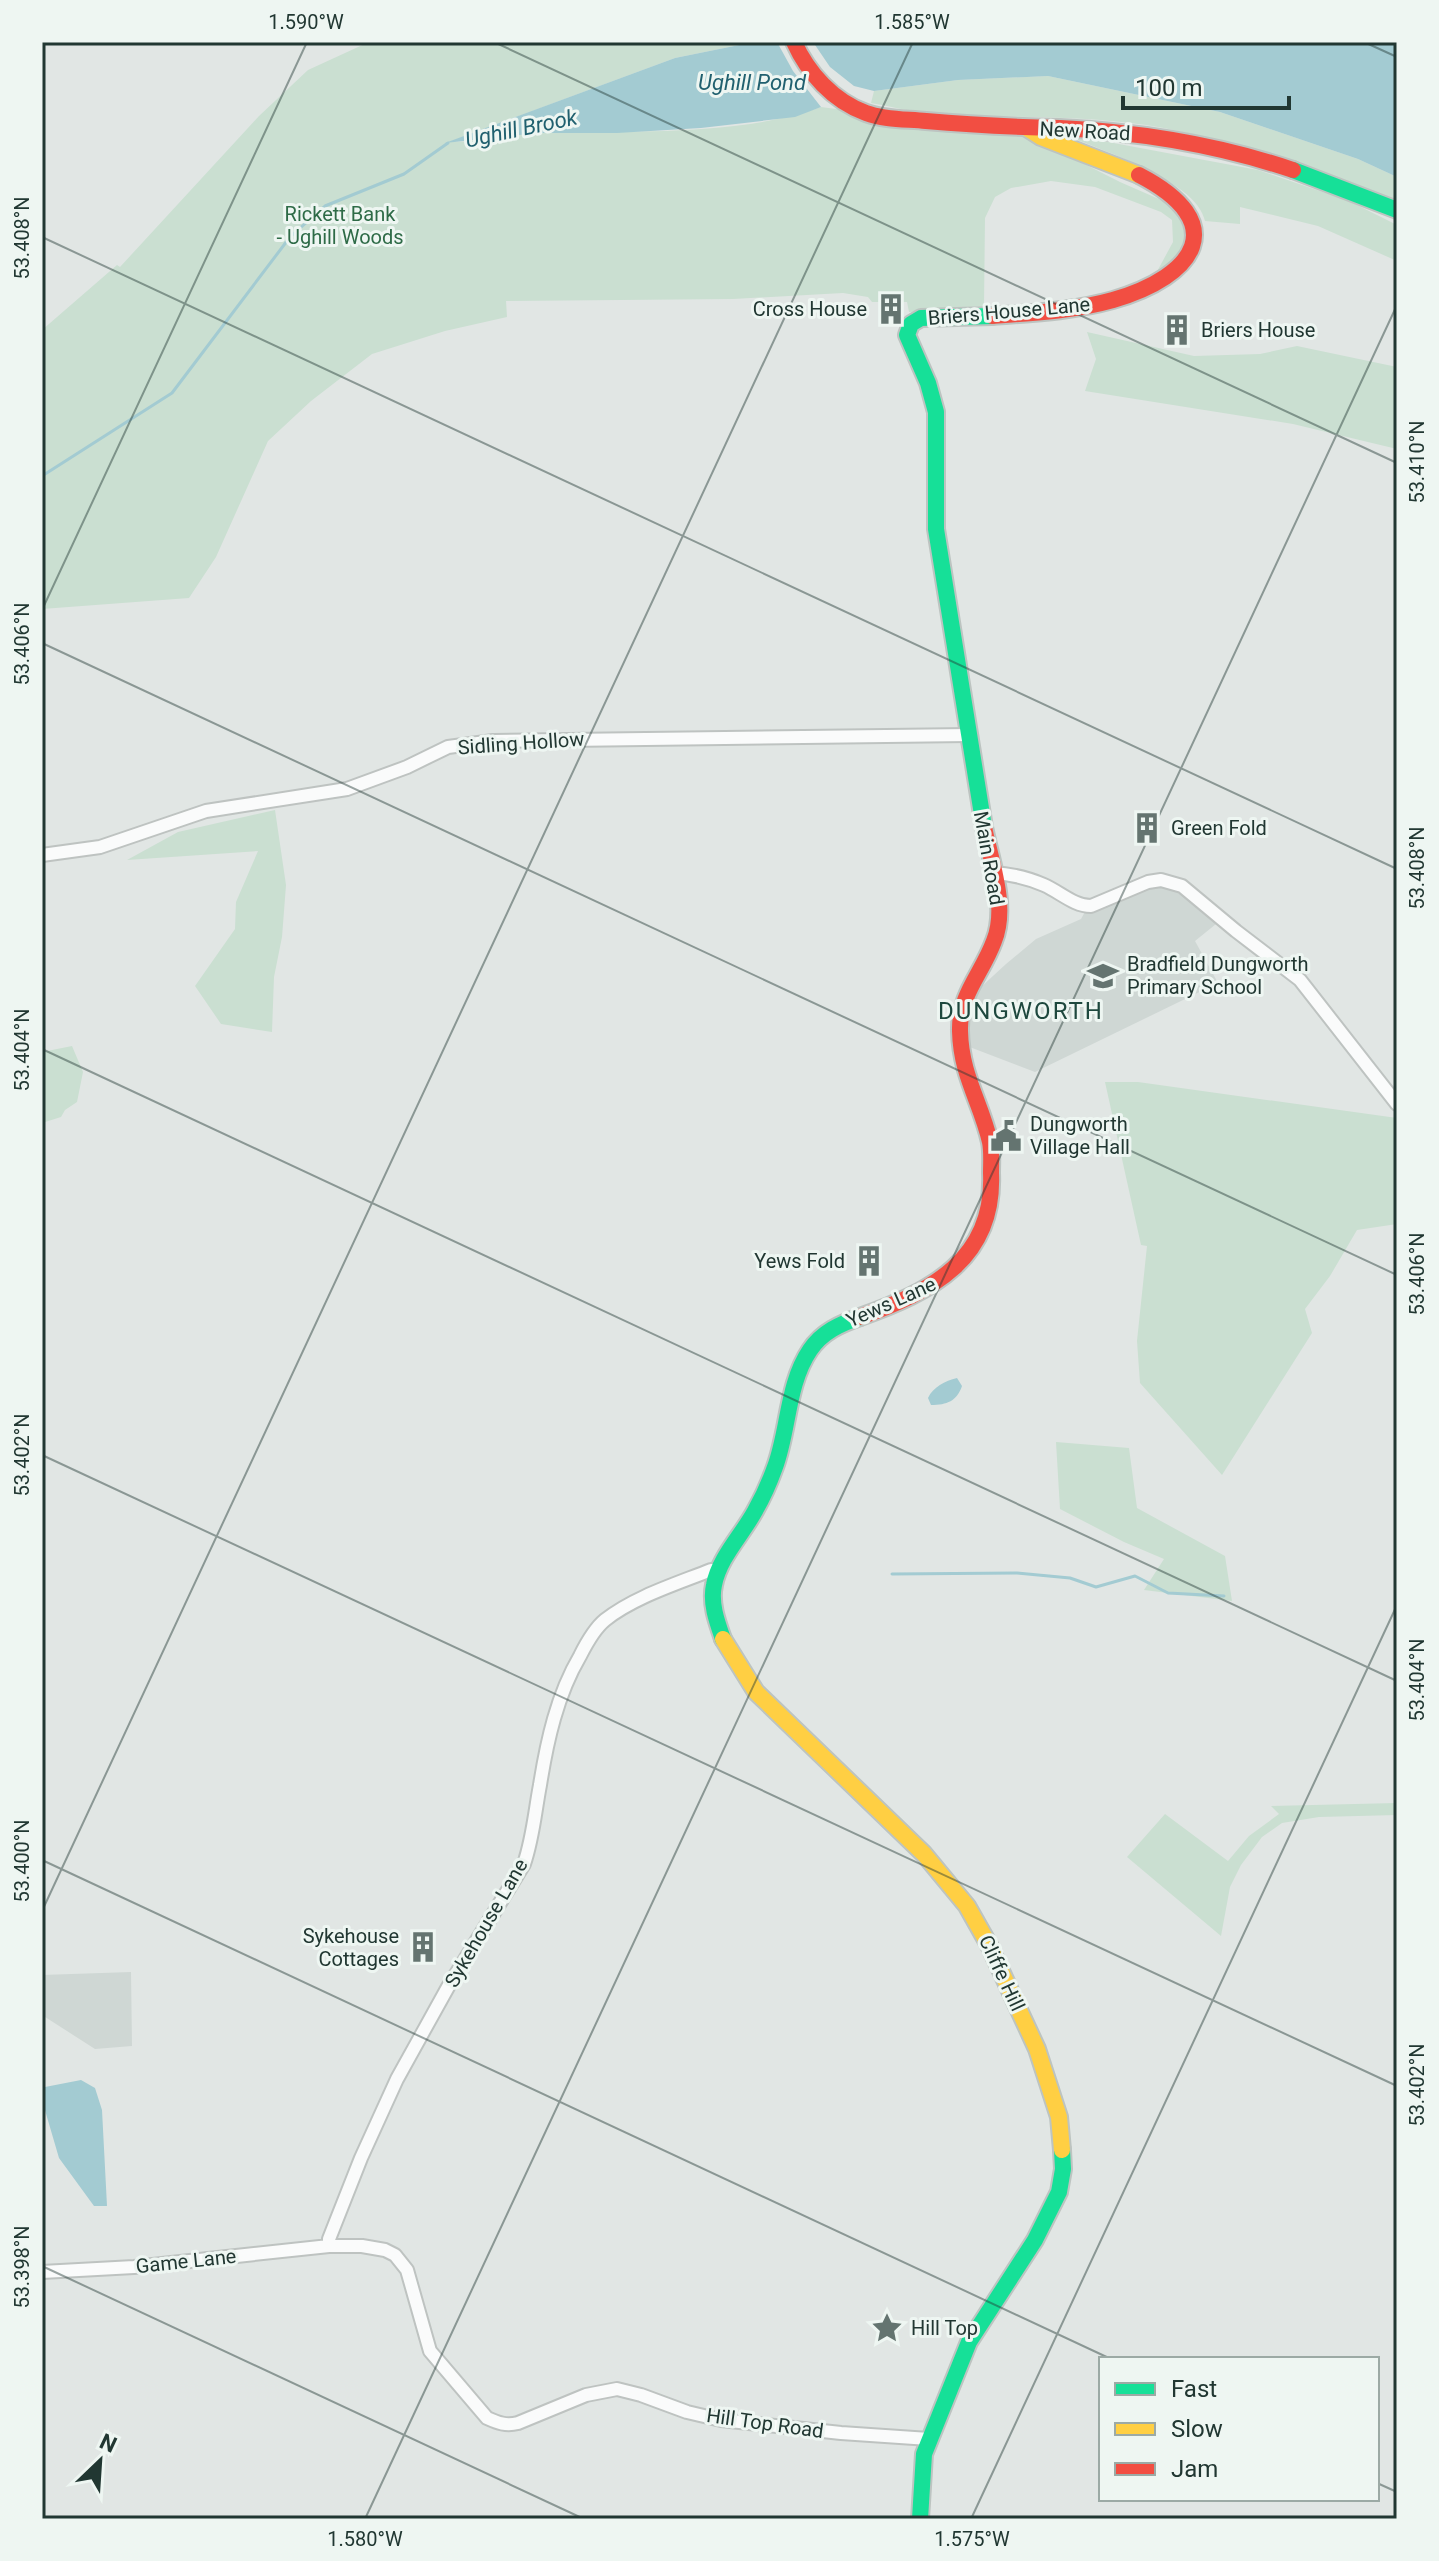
<svg xmlns="http://www.w3.org/2000/svg" width="1439" height="2561" viewBox="0 0 1439 2561" font-family="Roboto,sans-serif">
<style>
.built{fill:#cfd7d4}
.green{fill:#cadfd1}
.water{fill:#a3cbd2}
.lines{fill:none;stroke-linecap:round;stroke-linejoin:round}
.stream{stroke:#a3cbd2;stroke-width:3}
.street-casing{stroke:#bec3c1;stroke-width:16}
.fast-casing{stroke:#bdc4c1;stroke-width:20}
.slow-casing{stroke:#bdc4c1;stroke-width:20}
.jam-casing{stroke:#bdc4c1;stroke-width:20}
.street{stroke:#fafbfb;stroke-width:12}
.fast{stroke:#16e098;stroke-width:16}
.slow{stroke:#ffcf43;stroke-width:16}
.jam{stroke:#f24e42;stroke-width:16}
.ticks{fill:none;stroke:#213732;stroke-width:2;stroke-opacity:0.45}
.labels{text-anchor:middle;stroke-width:6;stroke-linejoin:round;paint-order:stroke}
.street-label{font-size:20px;fill:#213732;stroke:#eef6f2}
.park-label{font-size:20px;fill:#2e6b47;stroke:#eef6f2}
.poi-label{font-size:20px;fill:#213732;stroke:#eef6f2;text-anchor:start}
.water-label{font-size:22px;font-style:italic;fill:#20606f;stroke:#eef6f2}
.quarter-label{font-size:24px;letter-spacing:2px;fill:#1e483e;stroke:#eef6f2}
.neatline{fill:none;stroke:#213732;stroke-width:3}
.ticks-label{font-size:20px;text-anchor:middle;fill:#213732}
</style>
<rect width="100%" height="100%" fill="#e1e6e4"/>
<path class="built" d="M1164,885L1180,889L1216,924L1195,941L1218,983L1035,1072L967,1046L970,1006L981,987L1006,964L1036,939L1081,919L1086,910L1105,907L1150,886Z
M131,1972L132,2046L95,2049L42,2015V1975Z"/>
<path class="green" d="M369,42H754L675,58L449,142C479,142 510,134 540,133C629,130 737,137 821,107L1025,134L1120,182L1168,203L1185,219L1188,228L1187,241L1170,265L1154,277L1173,242L1172,220L1161,212L1095,187L1051,181L1011,188L995,197L985,218L984,306L909,312L907,302H872L868,297L843,293L733,299L506,301L507,317L445,331L372,354L311,401L268,441L216,557L189,598L42,609V330L117,265L120,267L259,116L308,70Z
M1048,76L1220,112L1358,159L1397,177V204C1315,170 1234,139 1146,125C1073,114 999,119 926,113C908,111 889,106 871,103L874,91L958,80Z
M1060,133L1258,170L1349,201L1397,225V261L1318,226L1240,207V224L1205,221C1197,180 1097,149 1060,133Z
M1087,332L1194,356L1260,354L1297,346L1397,367V449L1293,424L1085,391L1096,359Z
M275,810L286,885L282,937L274,977L272,1032L221,1024L195,986L235,929L236,902L258,851L127,860L178,832Z
M72,1046L83,1072L77,1102L65,1110L61,1117L42,1123V1052Z
M1105,1082H1138L1397,1118V1224L1357,1230L1330,1276L1305,1309L1312,1333L1222,1475L1140,1383L1137,1341L1147,1246L1141,1245Z
M1056,1442L1129,1448L1137,1508L1225,1556L1232,1601L1144,1590L1164,1559L1124,1542L1060,1509Z
M1397,1803V1815L1319,1817L1282,1823L1262,1837L1241,1865L1230,1887L1221,1936L1127,1857L1165,1814L1228,1861L1249,1836L1279,1814L1271,1806Z"/>
<path class="water" d="M754,42H777L793,71L821,107L795,117L701,128L617,133H538L445,143L675,58Z
M813,42H1397V177L1358,159L1220,112L1048,76L958,80L874,91L854,86L830,67Z
M957,1378L962,1386C957,1401 947,1405 931,1405L928,1398C933,1387 945,1381 957,1378Z
M81,2080L95,2088L102,2110L107,2206H94L59,2158L42,2100V2091L45,2087Z"/>
<g class="lines">
<path class="stream" d="M42,476L172,393L290,237L325,206L404,174L448,143
M892,1574L1017,1573L1070,1578L1096,1587L1135,1576L1168,1593L1224,1596"/>
<defs>
<path id="street" d="M42,855L100,847L206,811L347,789L407,767L448,747L493,741L969,735
M993,873C1011,874 1028,878 1044,885C1060,892 1074,906 1091,906L1148,882L1161,880L1182,886L1236,931L1300,980L1397,1104
M329,2246V2239L361,2158L397,2079L448,1987L524,1864C533,1838 535,1811 540,1785C547,1741 557,1695 580,1656C586,1644 594,1629 605,1620C634,1597 676,1584 711,1570H718
M42,2272L134,2267L329,2246H362L385,2250L395,2255L407,2270L430,2351L487,2418C498,2423 506,2426 518,2423L586,2395L617,2389L641,2395L687,2412L721,2420L841,2433L929,2439"/>
<path id="fast" d="M1293,170L1397,210
M984,827L936,529V412L928,383L907,335L911,324L921,318L992,316
M723,1639C717,1622 710,1603 714,1585C719,1558 742,1535 755,1511C763,1497 770,1481 775,1467C789,1429 787,1384 810,1350C822,1332 840,1324 860,1317
M920,2519L924,2454L969,2342L1035,2240L1059,2192L1063,2169L1062,2150"/>
<path id="slow" d="M1027,128L1041,137L1139,175
M723,1639L756,1692L924,1854L967,1906L989,1945L1037,2049L1059,2117L1062,2150"/>
<path id="jam" d="M794,42C808,73 833,101 866,113C885,120 906,119 926,121C971,125 1015,127 1060,128C1140,132 1216,144 1293,170
M992,316C1032,313 1074,311 1113,300C1196,276 1232,223 1139,175
M860,1317C931,1292 995,1259 991,1173C991,1163 992,1152 990,1142C981,1102 961,1076 960,1031C959,994 982,974 994,941C1008,907 991,862 984,827"/>
</defs>
<use href="#street" class="street-casing"/>
<use href="#fast" class="fast-casing"/>
<use href="#slow" class="slow-casing"/>
<use href="#jam" class="jam-casing"/>
<use href="#street" class="street"/>
<use href="#fast" class="fast"/>
<use href="#slow" class="slow"/>
<use href="#jam" class="jam"/>
</g>
<path class="ticks" d="M494,42L1397,463M1364,42L1397,57M42,237L1397,869M42,610L307,42M42,643L1397,1275M42,1049L1397,1681M42,1455L1397,2086M42,1860L1111,2359M42,1911L913,42M42,2266L584,2519M1377,2483L1397,2492M365,2519L1397,305M971,2519L1397,1605"/>
<defs>
<symbol id="building-bare" viewBox="-9 -9 18 18"><path d="M-4-6H4V6H1V3H-1V6H-4ZM-2.5-4.3h1.7v1.8h-1.7ZM.8-4.3h1.7v1.8H.8ZM-2.5-1h1.7V.8h-1.7ZM.8-1h1.7V.8H.8Z" fill="#647470" stroke="#eef6f2" stroke-width="2.5" paint-order="stroke"/></symbol>
<symbol id="school-bare" viewBox="-9 -9 18 18"><path d="M0-5L7-2L0 1L-7-2ZM-4 1L0 2.5L4 1V4Q0 6-4 4Z" fill="#647470" stroke="#eef6f2" stroke-width="2.5" paint-order="stroke"/></symbol>
<symbol id="civic-bare" viewBox="-9 -9 18 18"><path d="M-.6-6.5H3V-4.5H.6V-3L4-1V1h2V6H-6V1h2V-1L-.6-3ZM-1.2 2.5V6h2.4V2.5Z" fill="#647470" stroke="#eef6f2" stroke-width="2.5" paint-order="stroke"/></symbol>
<symbol id="sight-bare" viewBox="-9 -9 18 18"><path d="M0-6L1.8-2.2L6-1.7L2.9 1.2L3.7 5.4L0 3.3L-3.7 5.4L-2.9 1.2L-6-1.7L-1.8-2.2Z" fill="#647470" stroke="#eef6f2" stroke-width="2.5" paint-order="stroke"/></symbol>
</defs>
<g fill-rule="evenodd">
<use href="#building-bare" x="869" y="287" width="44" height="44"/>
<use href="#building-bare" x="1155" y="308" width="44" height="44"/>
<use href="#building-bare" x="1125" y="806" width="44" height="44"/>
<use href="#school-bare" x="1081" y="954" width="44" height="44"/>
<use href="#civic-bare" x="984" y="1114" width="44" height="44"/>
<use href="#building-bare" x="847" y="1239" width="44" height="44"/>
<use href="#building-bare" x="401" y="1925" width="44" height="44"/>
<use href="#sight-bare" x="865" y="2306" width="44" height="44"/>
</g>
<g class="labels">
<g class="street-label">
<text transform="translate(1085 131) rotate(3)" y="7">New Road</text>
<text transform="translate(1009 311) rotate(-5)" y="7">Briers House Lane</text>
<text transform="translate(521 743) rotate(-4)" y="7">Sidling Hollow</text>
<text transform="translate(989 858) rotate(80)" y="7">Main Road</text>
<text transform="translate(891 1302) rotate(-24)" y="7">Yews Lane</text>
<text transform="translate(486 1923) rotate(-60)" y="7">Sykehouse Lane</text>
<text transform="translate(1002 1973) rotate(65)" y="7">Cliffe Hill</text>
<text transform="translate(186 2261) rotate(-6)" y="7">Game Lane</text>
<text transform="translate(765 2423) rotate(8)" y="7">Hill Top Road</text>
</g>
<g class="park-label">
<text x="340" y="221">Rickett Bank<tspan x="340" dy="23">- Ughill Woods</tspan></text>
</g>
<g class="poi-label">
<text x="867" y="316" text-anchor="end">Cross House</text>
<text x="1201" y="337">Briers House</text>
<text x="1171" y="835">Green Fold</text>
<text x="1127" y="971">Bradfield Dungworth<tspan x="1127" dy="23">Primary School</tspan></text>
<text x="1030" y="1131">Dungworth<tspan x="1030" dy="23">Village Hall</tspan></text>
<text x="845" y="1268" text-anchor="end">Yews Fold</text>
<text x="399" y="1943" text-anchor="end">Sykehouse<tspan x="399" dy="23">Cottages</tspan></text>
<text x="911" y="2335">Hill Top</text>
</g>
<g class="water-label">
<text x="752" y="90">Ughill Pond</text>
<text transform="translate(521 128) rotate(-12)" y="8">Ughill Brook</text>
</g>
<g class="quarter-label">
<text x="1021" y="1019">DUNGWORTH</text>
</g>
</g>
<rect width="1439" height="2561" fill="none" stroke="#eef6f2" stroke-width="88"/>
<rect x="1099" y="2357" width="280" height="144" fill="#eef6f2" stroke="#9caaa5" stroke-width="2"/>
<rect x="1115" y="2383" width="40" height="12" fill="#16e098" stroke="#9caaa5" stroke-width="2"/>
<text x="1171" y="2397" font-size="24" fill="#213732">Fast</text>
<rect x="1115" y="2423" width="40" height="12" fill="#ffcf43" stroke="#9caaa5" stroke-width="2"/>
<text x="1171" y="2437" font-size="24" fill="#213732">Slow</text>
<rect x="1115" y="2463" width="40" height="12" fill="#f24e42" stroke="#9caaa5" stroke-width="2"/>
<text x="1171" y="2477" font-size="24" fill="#213732">Jam</text>
<g transform="translate(100 2461) rotate(25)" stroke="#eef6f2" stroke-width="6" paint-order="stroke">
<path d="M0-6L14 30L0 20L-14 30Z" fill="#213732"/>
<text y="-12" font-size="22" font-weight="bold" text-anchor="middle" fill="#213732">N</text>
</g>
<path d="M1123 96v12h166v-12" fill="none" stroke="#213732" stroke-width="4"/>
<text x="1135" y="96" font-size="24" fill="#213732" stroke="#eef6f2" stroke-width="6" paint-order="stroke">100 m</text>
<rect x="44" y="44" width="1351" height="2473" class="neatline"/>
<g class="ticks-label">
<text x="306" y="29">1.590°W</text>
<text x="912" y="29">1.585°W</text>
<text transform="translate(22 238) rotate(-90)" y="7">53.408°N</text>
<text transform="translate(1417 462) rotate(-90)" y="7">53.410°N</text>
<text transform="translate(22 644) rotate(-90)" y="7">53.406°N</text>
<text transform="translate(1417 868) rotate(-90)" y="7">53.408°N</text>
<text transform="translate(22 1050) rotate(-90)" y="7">53.404°N</text>
<text transform="translate(1417 1274) rotate(-90)" y="7">53.406°N</text>
<text transform="translate(22 1455) rotate(-90)" y="7">53.402°N</text>
<text transform="translate(1417 1680) rotate(-90)" y="7">53.404°N</text>
<text transform="translate(22 1861) rotate(-90)" y="7">53.400°N</text>
<text transform="translate(1417 2085) rotate(-90)" y="7">53.402°N</text>
<text transform="translate(22 2267) rotate(-90)" y="7">53.398°N</text>
<text x="365" y="2546">1.580°W</text>
<text x="972" y="2546">1.575°W</text>
</g>
</svg>
